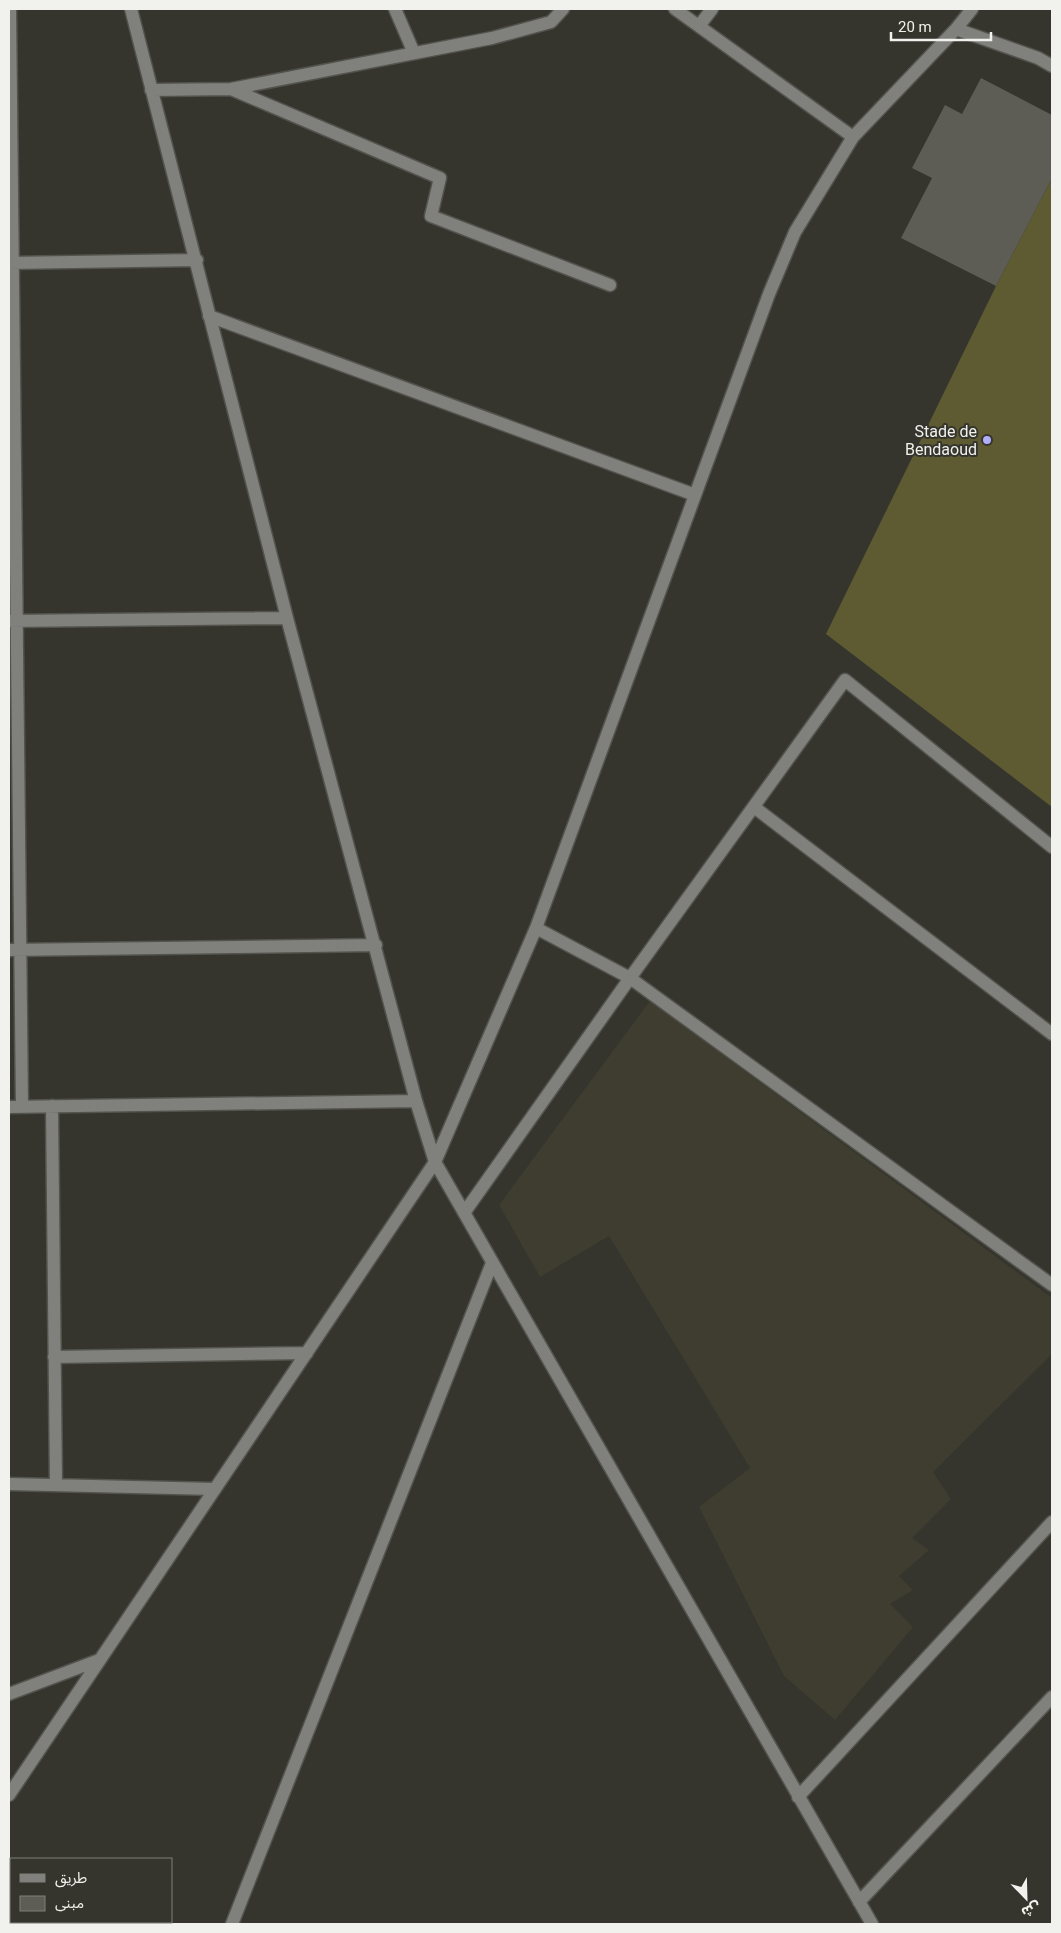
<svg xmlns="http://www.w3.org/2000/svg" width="1061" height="1933" viewBox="0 0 1061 1933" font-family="Roboto,'Noto Sans Arabic',sans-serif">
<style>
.built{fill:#3e3d30}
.pitch{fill:#5e5b33}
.building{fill:#5d5d56}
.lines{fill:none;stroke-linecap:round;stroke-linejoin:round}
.minor-casing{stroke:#53534d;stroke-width:15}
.minor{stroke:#80807d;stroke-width:12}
.poi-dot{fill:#b0aefa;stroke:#35352e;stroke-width:2}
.labels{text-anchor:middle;stroke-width:4;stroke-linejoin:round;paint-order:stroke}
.poi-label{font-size:16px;fill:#f1f1ed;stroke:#35352e;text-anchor:end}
</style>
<rect width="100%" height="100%" fill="#35352e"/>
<path class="built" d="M650,1001L1052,1298V1354L933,1472L951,1499L912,1538L929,1550L899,1576L913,1590L890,1604L913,1627L835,1720L784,1676L699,1507L750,1468L609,1236L540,1277L499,1205Z"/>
<path class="pitch" d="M1052,178V807L826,634L996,286Z"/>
<path class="building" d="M981,78L1052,115V178L996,286L901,238L932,178L912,168L945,105L962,114Z"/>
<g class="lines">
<defs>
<path id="minor" d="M10,9L22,1107
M131,9L287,618L416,1101L435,1162L872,1924
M395,9L414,53
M675,9L853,137
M699,26L712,9
M956,29L972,9
M231,89L440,178L431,216L610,285
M151,90L231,89L492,38L551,22L563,9
M9,263L197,260
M209,316L695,495
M9,621L287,618
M754,807L1052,1034
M536,928L630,978L1052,1285
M9,950L376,945
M52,1106L56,1485
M9,1107L416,1101
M464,1213L630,978L845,680L1052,847
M54,1357L307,1353
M9,1484L215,1489
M9,1694L99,1660
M9,1795L435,1162L536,928L769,294L795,232L853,137L956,29L1038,58L1052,66
M798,1797L1052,1522
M859,1902L1052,1697
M232,1924L492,1263"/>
</defs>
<use href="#minor" class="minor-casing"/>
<use href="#minor" class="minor"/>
</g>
<circle class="poi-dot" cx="987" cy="440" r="5"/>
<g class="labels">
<g class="poi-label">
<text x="977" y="437">Stade de<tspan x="977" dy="18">Bendaoud</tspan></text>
</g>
</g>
<rect width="1061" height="1933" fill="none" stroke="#f1f1ed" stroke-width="20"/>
<rect x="10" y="1858" width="162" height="65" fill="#35352e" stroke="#80807a"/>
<rect x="20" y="1874" width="25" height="8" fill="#80807d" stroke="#80807a"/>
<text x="55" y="1883" font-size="15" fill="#f1f1ed">طريق</text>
<rect x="20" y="1896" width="25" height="15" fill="#5d5d56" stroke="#80807a"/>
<text x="55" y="1908" font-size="15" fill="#f1f1ed">مبنى</text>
<g transform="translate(1026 1898) rotate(157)" stroke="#35352e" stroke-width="4" paint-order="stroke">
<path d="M0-4L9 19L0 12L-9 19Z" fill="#f1f1ed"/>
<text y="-8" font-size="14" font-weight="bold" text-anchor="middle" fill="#f1f1ed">ش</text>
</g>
<path d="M891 32v8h100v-8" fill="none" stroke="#f1f1ed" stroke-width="2.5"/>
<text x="898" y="32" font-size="15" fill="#f1f1ed" stroke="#35352e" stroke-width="4" paint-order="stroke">20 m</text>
</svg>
